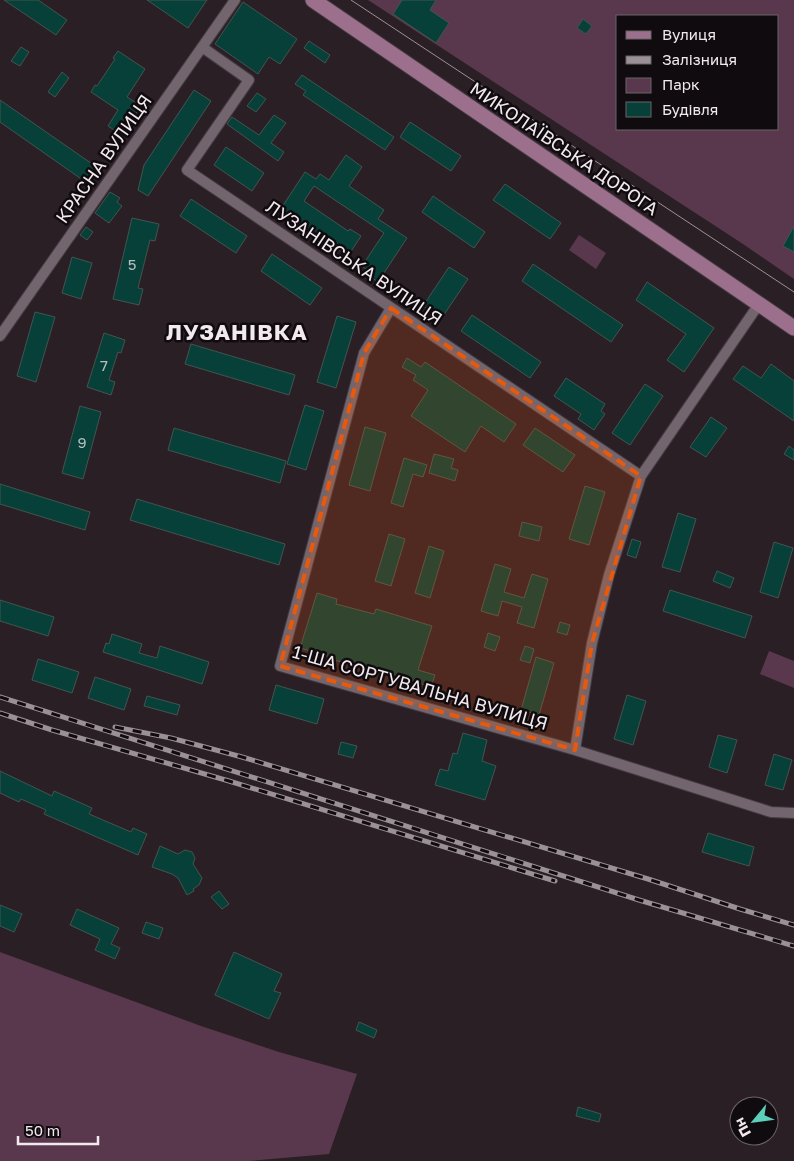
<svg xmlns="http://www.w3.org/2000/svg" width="794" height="1161" viewBox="0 0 794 1161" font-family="'Golos Text',sans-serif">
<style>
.green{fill:#59384d;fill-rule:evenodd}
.building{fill:#064038;stroke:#435450}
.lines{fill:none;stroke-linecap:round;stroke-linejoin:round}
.street-casing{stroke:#443a40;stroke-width:12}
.primary-casing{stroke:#443a40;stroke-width:17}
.street{stroke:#73656e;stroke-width:10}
.primary{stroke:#9c6f8c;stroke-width:15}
.tram{stroke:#9a9095;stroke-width:1}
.rail-casing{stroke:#9a9095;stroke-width:5}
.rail{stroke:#100b0e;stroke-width:3;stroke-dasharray:9;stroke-linecap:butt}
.marked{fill:#e8590c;fill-opacity:0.2;stroke:#e8590c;stroke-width:4;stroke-dasharray:10 6;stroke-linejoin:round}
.labels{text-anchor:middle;stroke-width:5;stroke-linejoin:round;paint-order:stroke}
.number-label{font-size:15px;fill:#b7bfc0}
.street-label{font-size:18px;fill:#f2e9ee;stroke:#100b0e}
.district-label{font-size:22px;font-weight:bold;letter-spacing:1px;fill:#f2e9ee;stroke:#100b0e}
</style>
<rect width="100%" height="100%" fill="#2b1f26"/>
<path class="green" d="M368,0H794V279L743,244ZM618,16H778V129H618Z
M579,235L606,253L596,269L569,250Z
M769,651L794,661V688L760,674Z
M0,952L201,1026L279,1052L357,1074L329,1154L249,1161H0Z"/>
<path class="building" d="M4,0H38L67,20L56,35Z
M147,0H207L188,28Z
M402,0H436L430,10L449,23L436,43L393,14Z
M243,2L297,39L280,64L269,57L258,74L215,44Z
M583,19L592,26L586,34L577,28Z
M309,41L330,55L325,63L304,48Z
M21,47L29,52L20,66L11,61Z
M118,51L145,69L127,97L141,106L122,135L108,126L118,110L91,92L95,85L97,86L115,59L113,58Z
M62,72L69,78L55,97L48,92Z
M302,75L394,137L385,150L303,95L306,91L295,84Z
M194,90L211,101L148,196L138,190L144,165Z
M257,93L266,99L256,112L247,106Z
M0,100L98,168L87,183L0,122Z
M274,115L286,123L271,143L284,152L278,161L227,124L232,117L259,135Z
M410,122L461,156L451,171L400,137Z
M226,147L264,173L252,191L214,165Z
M346,155L362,167L349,186L384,210L378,219L407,238L378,282L368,275L370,272L362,266L384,233L314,186L304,201L348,231L350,229L361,236L348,256L280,210L305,172L316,179L320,174L329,180Z
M505,184L561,223L550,239L493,200Z
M110,192L120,198L117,202L122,206L109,223L95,213Z
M433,196L485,232L474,248L422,212Z
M191,199L247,236L236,253L180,216Z
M132,218L159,224L155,241L150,240L138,288L143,289L139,305L113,299Z
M794,226V252L783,246Z
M86,227L93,232L87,240L80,235Z
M272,254L322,288L310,305L261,271Z
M72,257L92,263L81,299L62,293Z
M533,264L623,325L611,342L522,281Z
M449,267L468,279L441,319L423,306Z
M647,282L714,328L684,372L667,360L686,334L636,300Z
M35,312L55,317L36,382L17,376Z
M472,315L541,362L530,378L461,331Z
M337,316L356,322L336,388L317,382Z
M104,333L125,340L121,353L118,352L109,380L115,382L111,395L87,387Z
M191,344L295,375L289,395L185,364Z
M407,358L421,367L425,362L516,424L504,442L481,426L465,452L411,416L428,390L413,380L416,375L402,367Z
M771,364L794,381V421L733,379L743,366L761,378Z
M566,378L605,404L601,411L605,414L594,430L578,419L581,414L554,396Z
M645,384L663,396L630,445L612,433Z
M305,405L324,411L306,470L287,464Z
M80,406L101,412L83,479L62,473Z
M711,417L727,428L706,457L690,447Z
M365,427L386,433L370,491L349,485Z
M174,428L286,461L280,483L168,450Z
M535,428L575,455L563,472L523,445Z
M789,446L794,450V460L784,454Z
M434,454L454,459L451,468L458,470L455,481L429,473Z
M404,458L427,465L423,477L413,474L403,507L391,503Z
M0,484L90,512L85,530L0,504Z
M585,486L605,492L589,545L569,539Z
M137,499L285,544L279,565L130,520Z
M678,513L696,519L680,572L662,567Z
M522,522L542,527L539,541L519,536Z
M389,534L405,539L391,586L375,581Z
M632,539L641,542L636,558L627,555Z
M774,542L793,548L778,598L760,592Z
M429,546L444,551L430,598L415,593Z
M495,564L511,569L504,592L524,598L532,574L548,579L534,628L517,623L522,607L502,601L498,616L481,611Z
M717,571L734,578L730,588L713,581Z
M670,590L752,616L745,638L663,611Z
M317,593L337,599L336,604L374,614L376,609L432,626L418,670L435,675L431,687L348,660L347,663L333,660L334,658L300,648Z
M0,600L54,617L48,636L0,621Z
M560,622L570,625L567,635L557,632Z
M488,633L500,637L495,651L484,647Z
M112,634L142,644L139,653L157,658L160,646L209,662L202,684L103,652L106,643L109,644Z
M525,646L534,649L530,663L520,660Z
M536,657L554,663L539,715L521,710Z
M38,659L79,672L72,693L32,680Z
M95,677L131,689L124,710L88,698Z
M276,685L324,699L317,724L269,710Z
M627,695L646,701L633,745L614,739Z
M147,696L180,705L177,715L144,706Z
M463,733L487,740L482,761L496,766L485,800L435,785L440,769L448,771L453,753L457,754Z
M718,735L737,740L727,773L709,767Z
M341,742L357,746L353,758L338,754Z
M774,754L792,760L783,790L765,785Z
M0,771L52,796L54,791L92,808L89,814L131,832L133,828L147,834L138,855L44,814L46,810L21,799L19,802L0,793Z
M708,833L754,847L749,866L702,852Z
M160,846L178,854L185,850L192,852L195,858L193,864L202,878L199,885L193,889L194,891L187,895L178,878L172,874L152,867Z
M219,891L229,904L222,909L211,897Z
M0,905L22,914L14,932L0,926Z
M77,909L119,928L111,944L120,948L115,959L95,950L100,939L70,925Z
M146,922L163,928L159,939L142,933Z
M234,952L282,974L274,991L281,993L269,1019L215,995Z
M359,1022L377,1030L374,1038L356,1030Z
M578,1107L601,1114L599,1122L576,1116Z"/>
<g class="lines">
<defs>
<path id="street" d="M202,47L249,80L187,170L641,476
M391,308L364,353L280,666L575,750L771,812L794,813
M0,336L235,0
M575,750L592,643L609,575L641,476L759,304"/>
<path id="primary" d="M313,0L794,328"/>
</defs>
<use href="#street" class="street-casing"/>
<use href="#primary" class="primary-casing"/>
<use href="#street" class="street"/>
<use href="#primary" class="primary"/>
<path class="tram" d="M351,0L794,292"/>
<defs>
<path id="rail" d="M0,697L639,900L794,946
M0,713L52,730L229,781L555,881
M115,727L171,738L242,757L648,879L740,909L794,925"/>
</defs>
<use href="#rail" class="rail-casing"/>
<use href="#rail" class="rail"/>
</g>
<path class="marked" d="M391,308L641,476L592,643L575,750L280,666L364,353Z"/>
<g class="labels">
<g class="number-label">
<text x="132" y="270">5</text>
<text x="104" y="371">7</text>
<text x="82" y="448">9</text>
</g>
<g class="street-label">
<text transform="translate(564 149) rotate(34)" y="6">МИКОЛАЇВСЬКА ДОРОГА</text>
<text transform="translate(104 159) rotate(-55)" y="6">КРАСНА ВУЛИЦЯ</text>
<text transform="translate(354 263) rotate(34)" y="6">ЛУЗАНІВСЬКА ВУЛИЦЯ</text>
<text transform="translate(420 688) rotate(16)" y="6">1-ША СОРТУВАЛЬНА ВУЛИЦЯ</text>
</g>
<g class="district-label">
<text x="237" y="340">ЛУЗАНІВКА</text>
</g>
</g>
<rect x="616" y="15" width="162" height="115" fill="#100b0e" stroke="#6a6468"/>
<rect x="626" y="31" width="25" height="8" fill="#9c6f8c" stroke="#6a6468"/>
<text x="662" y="40" font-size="15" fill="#f2e9ee">Вулиця</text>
<rect x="626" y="56" width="25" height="8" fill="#9a9095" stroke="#6a6468"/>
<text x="662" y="65" font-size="15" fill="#f2e9ee">Залізниця</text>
<rect x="626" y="78" width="25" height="15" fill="#59384d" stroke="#6a6468"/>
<text x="662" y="90" font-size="15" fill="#f2e9ee">Парк</text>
<rect x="626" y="102" width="25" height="15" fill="#064038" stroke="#6a6468"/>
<text x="662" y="115" font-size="15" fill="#f2e9ee">Будівля</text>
<g transform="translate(754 1121) rotate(241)"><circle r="24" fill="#100b0e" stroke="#6a6468"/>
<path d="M0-4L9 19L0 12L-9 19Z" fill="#5cceba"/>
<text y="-8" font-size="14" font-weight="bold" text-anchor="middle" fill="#f2e9ee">Пн</text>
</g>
<path d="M18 1136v8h80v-8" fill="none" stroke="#f2e9ee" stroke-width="2.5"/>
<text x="25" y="1136" font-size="15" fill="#f2e9ee" stroke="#100b0e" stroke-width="4" paint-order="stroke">50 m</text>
</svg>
